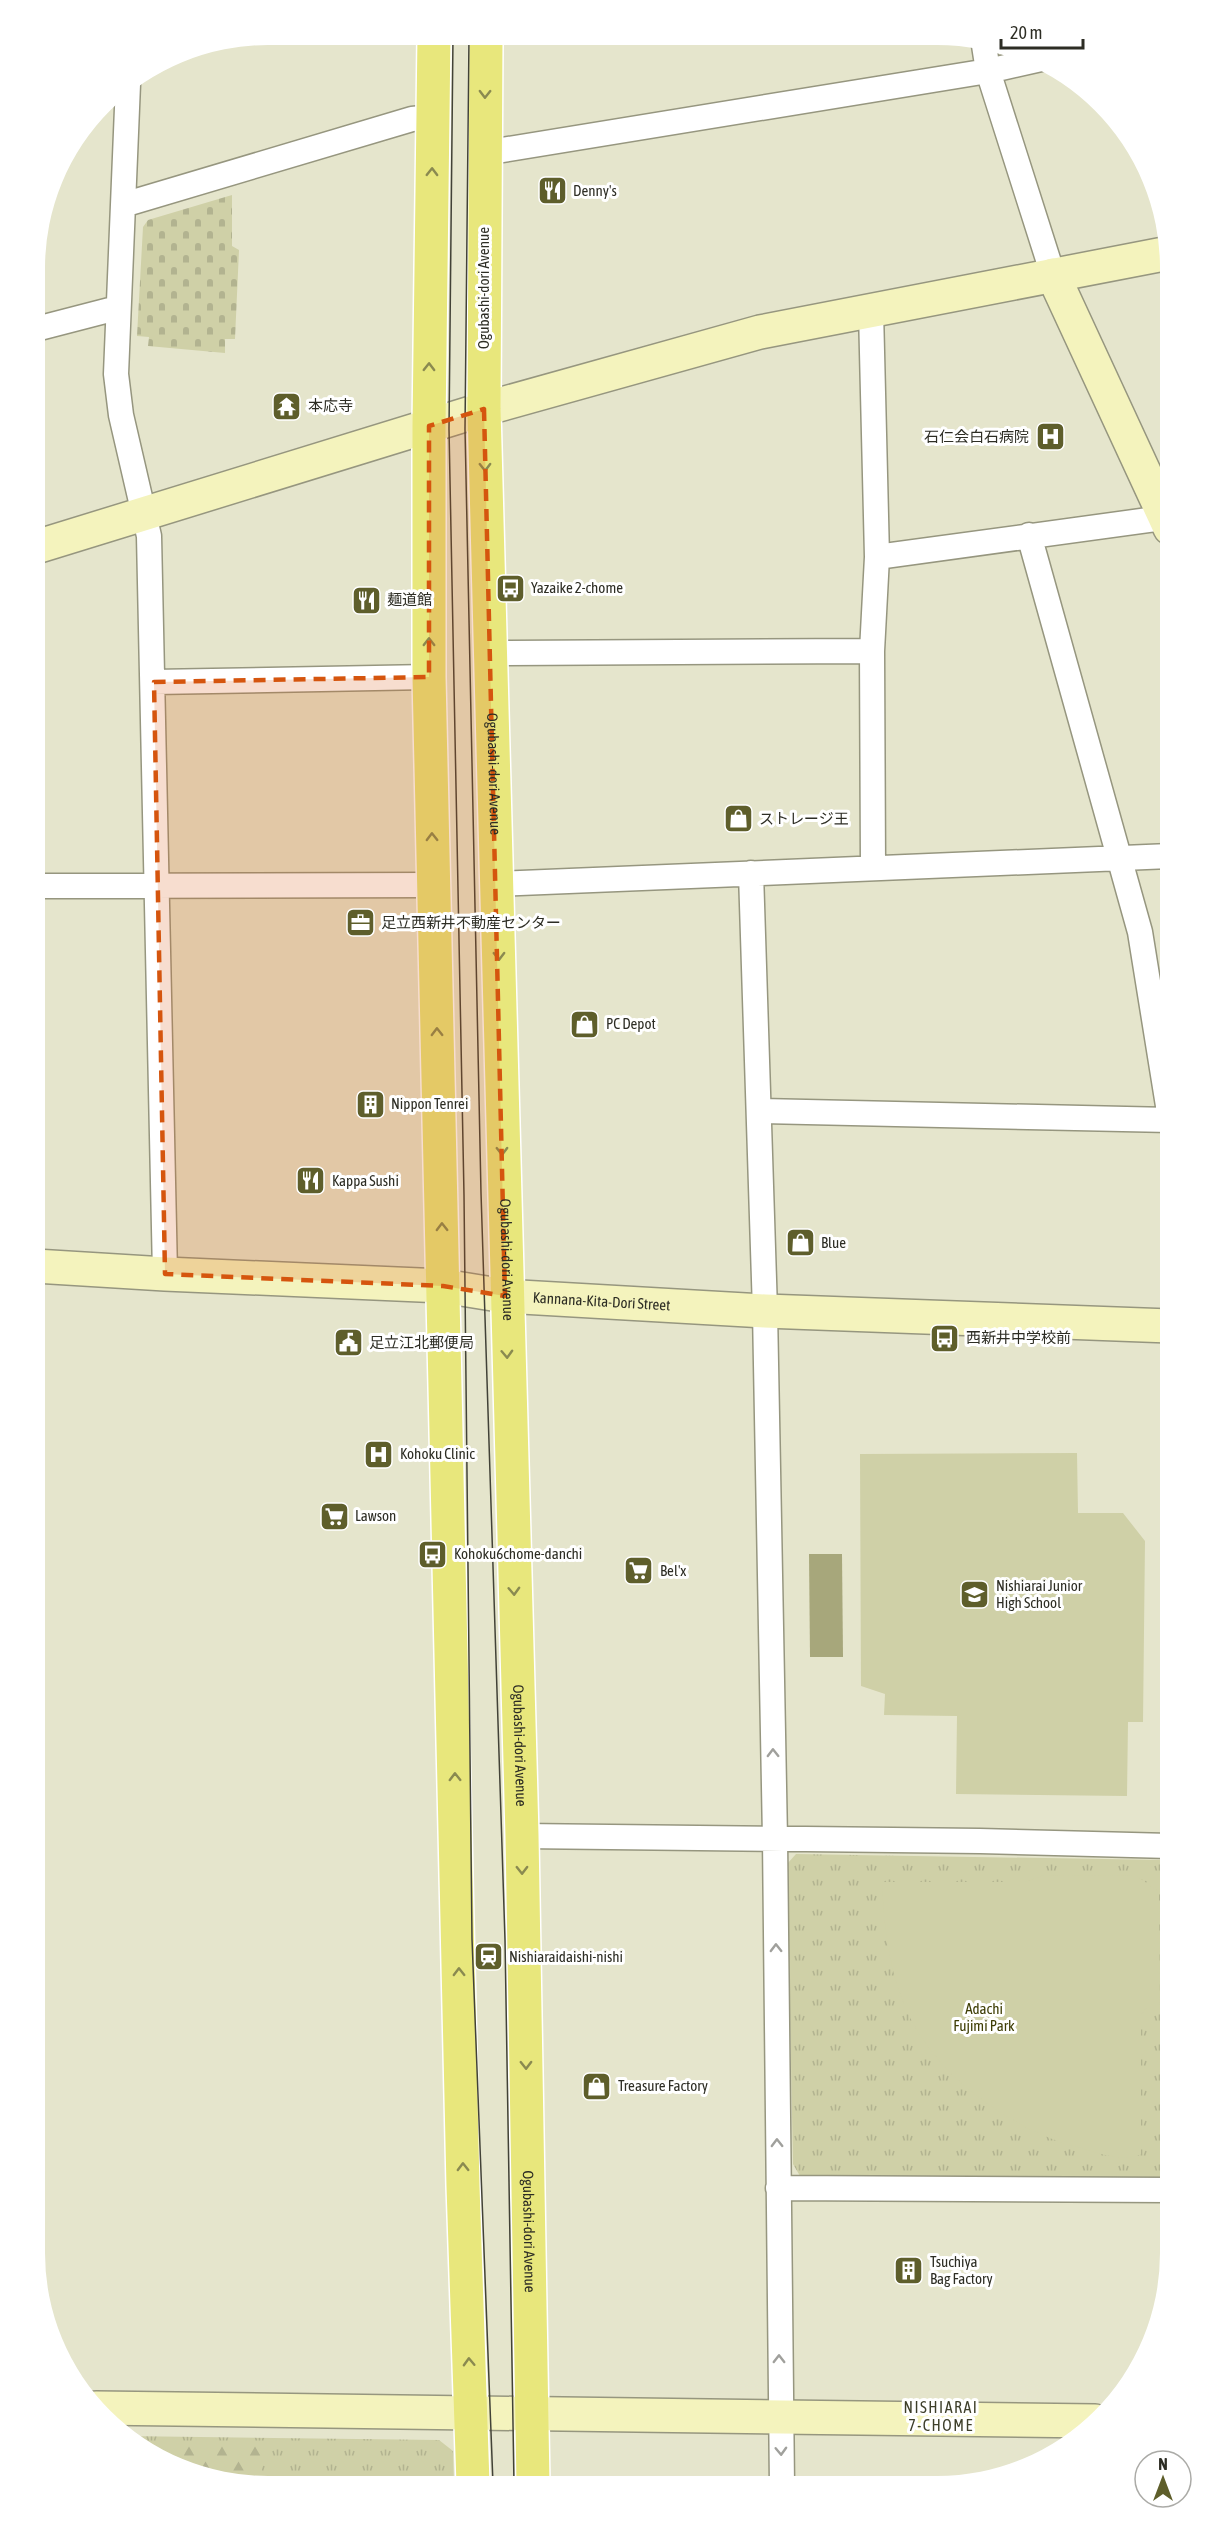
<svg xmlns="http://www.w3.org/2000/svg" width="1205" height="2521" viewBox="0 0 1205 2521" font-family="'Asap Condensed','Noto Sans JP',sans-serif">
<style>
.grass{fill:url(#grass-tufts)}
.forest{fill:url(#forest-firs)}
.cemetery{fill:url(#cemetery-stones)}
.pitch{fill:#cfd0a7}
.water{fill:#a7a77b}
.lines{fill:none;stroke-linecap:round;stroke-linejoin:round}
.street-casing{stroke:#96967f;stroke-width:27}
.secondary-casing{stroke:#96967f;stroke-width:36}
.primary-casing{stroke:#fff;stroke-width:36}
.street{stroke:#fff;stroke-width:24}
.secondary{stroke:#f4f3bd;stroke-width:33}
.primary{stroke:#e8e77c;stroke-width:33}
.tram{stroke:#424237;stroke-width:1.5}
.oneway{stroke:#8a8a50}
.oneway2{stroke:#a0a09c}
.marked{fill:#d5550e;fill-opacity:0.2;stroke:#d5550e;stroke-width:4.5;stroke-dasharray:12 8;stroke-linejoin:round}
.labels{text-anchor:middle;stroke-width:6;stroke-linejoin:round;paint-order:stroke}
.poi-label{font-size:15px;fill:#2d2d24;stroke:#fff;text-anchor:start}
.street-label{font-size:15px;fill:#2d2d24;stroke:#fff}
.park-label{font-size:15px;fill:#3e3d04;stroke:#fff}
.neighbourhood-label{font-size:16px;letter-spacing:1.5px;fill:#3e3f2a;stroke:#fff}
</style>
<defs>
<pattern id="grass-tufts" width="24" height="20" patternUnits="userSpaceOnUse" patternTransform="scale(1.5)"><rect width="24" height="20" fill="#cfd0a7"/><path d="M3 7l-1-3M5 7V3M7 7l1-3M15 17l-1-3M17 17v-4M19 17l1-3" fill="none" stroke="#b2b390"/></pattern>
<pattern id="forest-firs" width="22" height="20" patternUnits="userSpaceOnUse" patternTransform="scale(1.5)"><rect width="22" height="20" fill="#cfd0a7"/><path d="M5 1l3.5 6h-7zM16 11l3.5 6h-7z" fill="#b2b390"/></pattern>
<pattern id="cemetery-stones" width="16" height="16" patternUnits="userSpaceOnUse" patternTransform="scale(1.5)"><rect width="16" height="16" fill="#cfd0a7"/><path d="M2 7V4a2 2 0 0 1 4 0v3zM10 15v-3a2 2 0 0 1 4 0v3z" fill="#b2b390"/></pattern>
</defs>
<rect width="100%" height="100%" fill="#e5e5cc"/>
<path class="grass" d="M796,1854L1163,1860L1168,1866L1170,2171L1160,2179L800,2176L793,2164L787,1864Z
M125,2436L439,2440L453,2451L454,2484L223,2482L164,2462Z"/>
<path class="forest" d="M134,2442L260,2445L263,2482H223L164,2462Z"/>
<path class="cemetery" d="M232,195V246L239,250L235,339H225V353L148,346L149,337L137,336L143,227L148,220Z"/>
<path class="pitch" d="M1077,1453L1078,1513H1123L1145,1541L1143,1722H1128L1127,1796L956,1794L957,1716L884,1715L885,1694L861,1686L860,1454Z
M1044,1875L1137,1876L1159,1892L1160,2007H1147L1141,2015V2154C1123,2164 1093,2151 1074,2146C1043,2138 1014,2122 988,2104C906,2046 886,1980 882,1882H1025Z"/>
<path class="water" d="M809,1554H842L843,1657H810Z"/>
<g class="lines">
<defs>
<path id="street" d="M983,39L988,71L1053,275
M128,84L116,374L121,415L149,536L165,1274
M484,153L988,71L1041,59
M123,205L412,119L432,117
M871,311L877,557L872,651L873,867
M36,329L117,308
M1029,535L1140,932L1170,1118
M877,557L1170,517
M490,653L872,651
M154,682L429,677
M751,873L765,1311L775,1839L782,2486
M497,884L1170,856
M36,886L433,885
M759,1111L1170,1120
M522,1836L980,1841L1170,1846
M778,2188L1170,2190"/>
<g id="secondary">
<path d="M1053,275L1170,528"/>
<path d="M36,547L484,409L760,332L1169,253"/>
<path id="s1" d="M35,1266L165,1274L443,1286L505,1296L765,1311L1170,1326"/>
<path d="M96,2408L1095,2421"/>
</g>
<g id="primary">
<path d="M434,36L429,426V677L463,2186L473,2484"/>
<path id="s2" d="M486,36L484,409L522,1836L533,2484"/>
</g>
</defs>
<use href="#street" class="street-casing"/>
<use href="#secondary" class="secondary-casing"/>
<use href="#primary" class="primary-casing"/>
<use href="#street" class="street"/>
<use href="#secondary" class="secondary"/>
<use href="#primary" class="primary"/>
<path class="tram" d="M453,36L449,429L464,1195L472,1939L493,2484
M469,36L465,429L481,1193L505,1940L514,2484"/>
</g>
<defs><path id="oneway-chevron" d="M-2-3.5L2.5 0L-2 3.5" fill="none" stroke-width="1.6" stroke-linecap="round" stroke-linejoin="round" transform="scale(1.5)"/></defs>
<g class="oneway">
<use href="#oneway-chevron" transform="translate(485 94) rotate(91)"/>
<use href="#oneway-chevron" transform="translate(432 172) rotate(-89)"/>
<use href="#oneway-chevron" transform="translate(429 367) rotate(-89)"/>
<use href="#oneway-chevron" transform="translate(485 467) rotate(89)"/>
<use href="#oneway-chevron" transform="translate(429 642) rotate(-90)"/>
<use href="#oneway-chevron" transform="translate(432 837) rotate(-91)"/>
<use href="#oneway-chevron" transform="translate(499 956) rotate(89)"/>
<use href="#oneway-chevron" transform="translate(437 1032) rotate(-91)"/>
<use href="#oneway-chevron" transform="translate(502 1151) rotate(89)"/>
<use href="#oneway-chevron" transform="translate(442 1227) rotate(-91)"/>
<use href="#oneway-chevron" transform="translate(507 1354) rotate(88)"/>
<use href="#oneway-chevron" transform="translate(514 1591) rotate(88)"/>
<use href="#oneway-chevron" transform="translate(455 1777) rotate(-91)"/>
<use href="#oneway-chevron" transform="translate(522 1870) rotate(89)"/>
<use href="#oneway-chevron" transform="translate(459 1972) rotate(-91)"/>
<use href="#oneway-chevron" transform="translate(526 2065) rotate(89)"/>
<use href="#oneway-chevron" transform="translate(463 2167) rotate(-91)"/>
<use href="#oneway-chevron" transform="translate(469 2362) rotate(-92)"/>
</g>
<g class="oneway2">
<use href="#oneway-chevron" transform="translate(773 1753) rotate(-91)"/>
<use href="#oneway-chevron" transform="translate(776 1948) rotate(-91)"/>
<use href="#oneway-chevron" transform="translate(777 2143) rotate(-91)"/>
<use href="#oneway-chevron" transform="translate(779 2359) rotate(-90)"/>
<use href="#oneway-chevron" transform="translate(781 2451) rotate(88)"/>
</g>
<path class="marked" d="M484,409L505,1296L443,1286L165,1274L154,682L429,677V426Z"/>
<defs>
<symbol id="restaurant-square" viewBox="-11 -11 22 22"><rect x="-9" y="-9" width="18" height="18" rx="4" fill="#5e5e2b" stroke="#fff"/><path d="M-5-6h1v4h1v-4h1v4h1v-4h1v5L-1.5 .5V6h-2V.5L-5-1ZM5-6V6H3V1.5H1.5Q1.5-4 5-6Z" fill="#fff"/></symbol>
<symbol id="temple-square" viewBox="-11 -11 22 22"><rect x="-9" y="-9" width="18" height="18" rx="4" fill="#5e5e2b" stroke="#fff"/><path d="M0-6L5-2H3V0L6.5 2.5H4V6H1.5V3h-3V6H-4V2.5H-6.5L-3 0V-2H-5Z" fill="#fff"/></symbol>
<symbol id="hospital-square" viewBox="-11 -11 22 22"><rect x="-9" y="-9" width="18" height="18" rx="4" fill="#5e5e2b" stroke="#fff"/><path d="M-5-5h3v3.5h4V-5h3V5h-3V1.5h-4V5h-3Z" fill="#fff"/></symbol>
<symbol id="bus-square" viewBox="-11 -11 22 22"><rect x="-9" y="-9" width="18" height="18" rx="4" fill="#5e5e2b" stroke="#fff"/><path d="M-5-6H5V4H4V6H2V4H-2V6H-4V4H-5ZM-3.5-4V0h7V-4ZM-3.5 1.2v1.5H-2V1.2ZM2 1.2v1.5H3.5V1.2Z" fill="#fff"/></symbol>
<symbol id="shop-square" viewBox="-11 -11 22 22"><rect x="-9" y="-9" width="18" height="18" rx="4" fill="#5e5e2b" stroke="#fff"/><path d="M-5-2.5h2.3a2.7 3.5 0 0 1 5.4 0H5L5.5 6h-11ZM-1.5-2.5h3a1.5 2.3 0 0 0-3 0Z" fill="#fff"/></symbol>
<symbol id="office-square" viewBox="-11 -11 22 22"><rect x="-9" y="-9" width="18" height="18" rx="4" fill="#5e5e2b" stroke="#fff"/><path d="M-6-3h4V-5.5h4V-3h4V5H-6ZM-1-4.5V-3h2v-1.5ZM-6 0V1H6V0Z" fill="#fff"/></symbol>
<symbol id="building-square" viewBox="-11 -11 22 22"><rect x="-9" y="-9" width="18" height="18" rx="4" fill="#5e5e2b" stroke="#fff"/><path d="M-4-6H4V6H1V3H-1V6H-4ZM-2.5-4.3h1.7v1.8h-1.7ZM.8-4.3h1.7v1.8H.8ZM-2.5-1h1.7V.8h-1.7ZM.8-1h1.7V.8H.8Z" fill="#fff"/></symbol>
<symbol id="civic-square" viewBox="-11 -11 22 22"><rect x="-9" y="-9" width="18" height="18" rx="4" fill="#5e5e2b" stroke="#fff"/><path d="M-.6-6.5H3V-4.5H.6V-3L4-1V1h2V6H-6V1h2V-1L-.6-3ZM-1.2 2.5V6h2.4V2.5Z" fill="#fff"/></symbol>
<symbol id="supermarket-square" viewBox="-11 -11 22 22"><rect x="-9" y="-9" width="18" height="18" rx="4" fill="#5e5e2b" stroke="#fff"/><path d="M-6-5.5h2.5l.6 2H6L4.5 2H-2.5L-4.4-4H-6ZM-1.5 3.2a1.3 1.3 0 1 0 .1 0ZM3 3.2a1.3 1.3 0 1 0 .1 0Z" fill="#fff"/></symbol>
<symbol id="school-square" viewBox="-11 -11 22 22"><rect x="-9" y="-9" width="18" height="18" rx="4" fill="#5e5e2b" stroke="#fff"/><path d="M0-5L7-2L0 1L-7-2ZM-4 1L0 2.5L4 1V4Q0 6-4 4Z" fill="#fff"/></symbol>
<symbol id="station-square" viewBox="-11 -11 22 22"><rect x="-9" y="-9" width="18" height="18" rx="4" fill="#5e5e2b" stroke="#fff"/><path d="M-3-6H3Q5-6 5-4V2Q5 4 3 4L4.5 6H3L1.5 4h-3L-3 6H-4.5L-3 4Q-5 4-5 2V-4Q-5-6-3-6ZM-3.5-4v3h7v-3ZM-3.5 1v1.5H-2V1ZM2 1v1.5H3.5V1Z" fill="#fff"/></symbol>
</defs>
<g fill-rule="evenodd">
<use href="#restaurant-square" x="536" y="174" width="33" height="33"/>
<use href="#temple-square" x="270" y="390" width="33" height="33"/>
<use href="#hospital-square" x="1034" y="420" width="33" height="33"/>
<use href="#bus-square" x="494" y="572" width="33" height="33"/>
<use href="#restaurant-square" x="350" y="584" width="33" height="33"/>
<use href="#shop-square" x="722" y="802" width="33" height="33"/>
<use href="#office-square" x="344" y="906" width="33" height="33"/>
<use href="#shop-square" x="568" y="1008" width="33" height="33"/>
<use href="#building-square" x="354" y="1088" width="33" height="33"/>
<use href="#restaurant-square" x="294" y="1164" width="33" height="33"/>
<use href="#shop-square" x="784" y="1226" width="33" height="33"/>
<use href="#bus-square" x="928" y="1322" width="33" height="33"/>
<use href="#civic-square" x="332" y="1326" width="33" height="33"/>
<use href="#hospital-square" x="362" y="1438" width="33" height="33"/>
<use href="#supermarket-square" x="318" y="1500" width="33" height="33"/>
<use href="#bus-square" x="416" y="1538" width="33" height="33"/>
<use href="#supermarket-square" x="622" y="1554" width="33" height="33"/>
<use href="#school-square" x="958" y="1578" width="33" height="33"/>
<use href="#station-square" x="472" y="1940" width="33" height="33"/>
<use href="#shop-square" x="580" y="2070" width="33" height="33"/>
<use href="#building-square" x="892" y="2254" width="33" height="33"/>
</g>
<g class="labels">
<g class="poi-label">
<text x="573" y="196">Denny's</text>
<text x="308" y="411">本応寺</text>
<text x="1029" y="442" text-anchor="end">石仁会白石病院</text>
<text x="531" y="593">Yazaike 2-chome</text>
<text x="387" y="605">麺道館</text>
<text x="759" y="824">ストレージ王</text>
<text x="381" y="928">足立西新井不動産センター</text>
<text x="606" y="1029">PC Depot</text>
<text x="391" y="1109">Nippon Tenrei</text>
<text x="332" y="1186">Kappa Sushi</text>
<text x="821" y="1248">Blue</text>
<text x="966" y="1343">西新井中学校前</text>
<text x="369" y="1348">足立江北郵便局</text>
<text x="400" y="1459">Kohoku Clinic</text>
<text x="355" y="1521">Lawson</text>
<text x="454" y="1559">Kohoku6chome-danchi</text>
<text x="660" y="1576">Bel'x</text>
<text x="996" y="1591">Nishiarai Junior<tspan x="996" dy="17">High School</tspan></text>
<text x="509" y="1962">Nishiaraidaishi-nishi</text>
<text x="618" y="2091">Treasure Factory</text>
<text x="930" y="2267">Tsuchiya<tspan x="930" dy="17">Bag Factory</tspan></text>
</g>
<g class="street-label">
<text transform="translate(484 288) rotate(-90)" y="5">Ogubashi-dori Avenue</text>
<text dy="5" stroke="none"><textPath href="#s2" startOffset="738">Ogubashi-dori Avenue</textPath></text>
<text dy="5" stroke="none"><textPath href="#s2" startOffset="1224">Ogubashi-dori Avenue</textPath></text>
<text dy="5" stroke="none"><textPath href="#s1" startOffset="568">Kannana-Kita-Dori Street</textPath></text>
<text dy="5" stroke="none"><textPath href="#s2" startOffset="1710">Ogubashi-dori Avenue</textPath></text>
<text dy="5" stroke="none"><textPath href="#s2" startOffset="2196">Ogubashi-dori Avenue</textPath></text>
</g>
<g class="park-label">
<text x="984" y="2014">Adachi<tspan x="984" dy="17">Fujimi Park</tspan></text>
</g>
<g class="neighbourhood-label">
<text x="941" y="2413">NISHIARAI<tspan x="941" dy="18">7-CHOME</tspan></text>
</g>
</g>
<path d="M0 0H1205V2521H0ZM268 45H937A223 223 0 0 1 1160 268V2253A223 223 0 0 1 937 2476H268A223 223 0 0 1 45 2253V268A223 223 0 0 1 268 45Z" fill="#fff" fill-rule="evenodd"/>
<g transform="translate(1163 2479)"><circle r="28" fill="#ffffff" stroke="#ababa7" stroke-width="1.5"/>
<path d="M0-4.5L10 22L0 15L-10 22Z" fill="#5e5e2b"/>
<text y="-9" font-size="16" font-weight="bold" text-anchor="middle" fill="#2d2d24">N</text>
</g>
<path d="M1001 39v9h82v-9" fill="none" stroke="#2d2d24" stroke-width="3"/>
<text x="1010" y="39" font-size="18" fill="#2d2d24" stroke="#ffffff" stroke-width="4.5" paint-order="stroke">20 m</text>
</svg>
